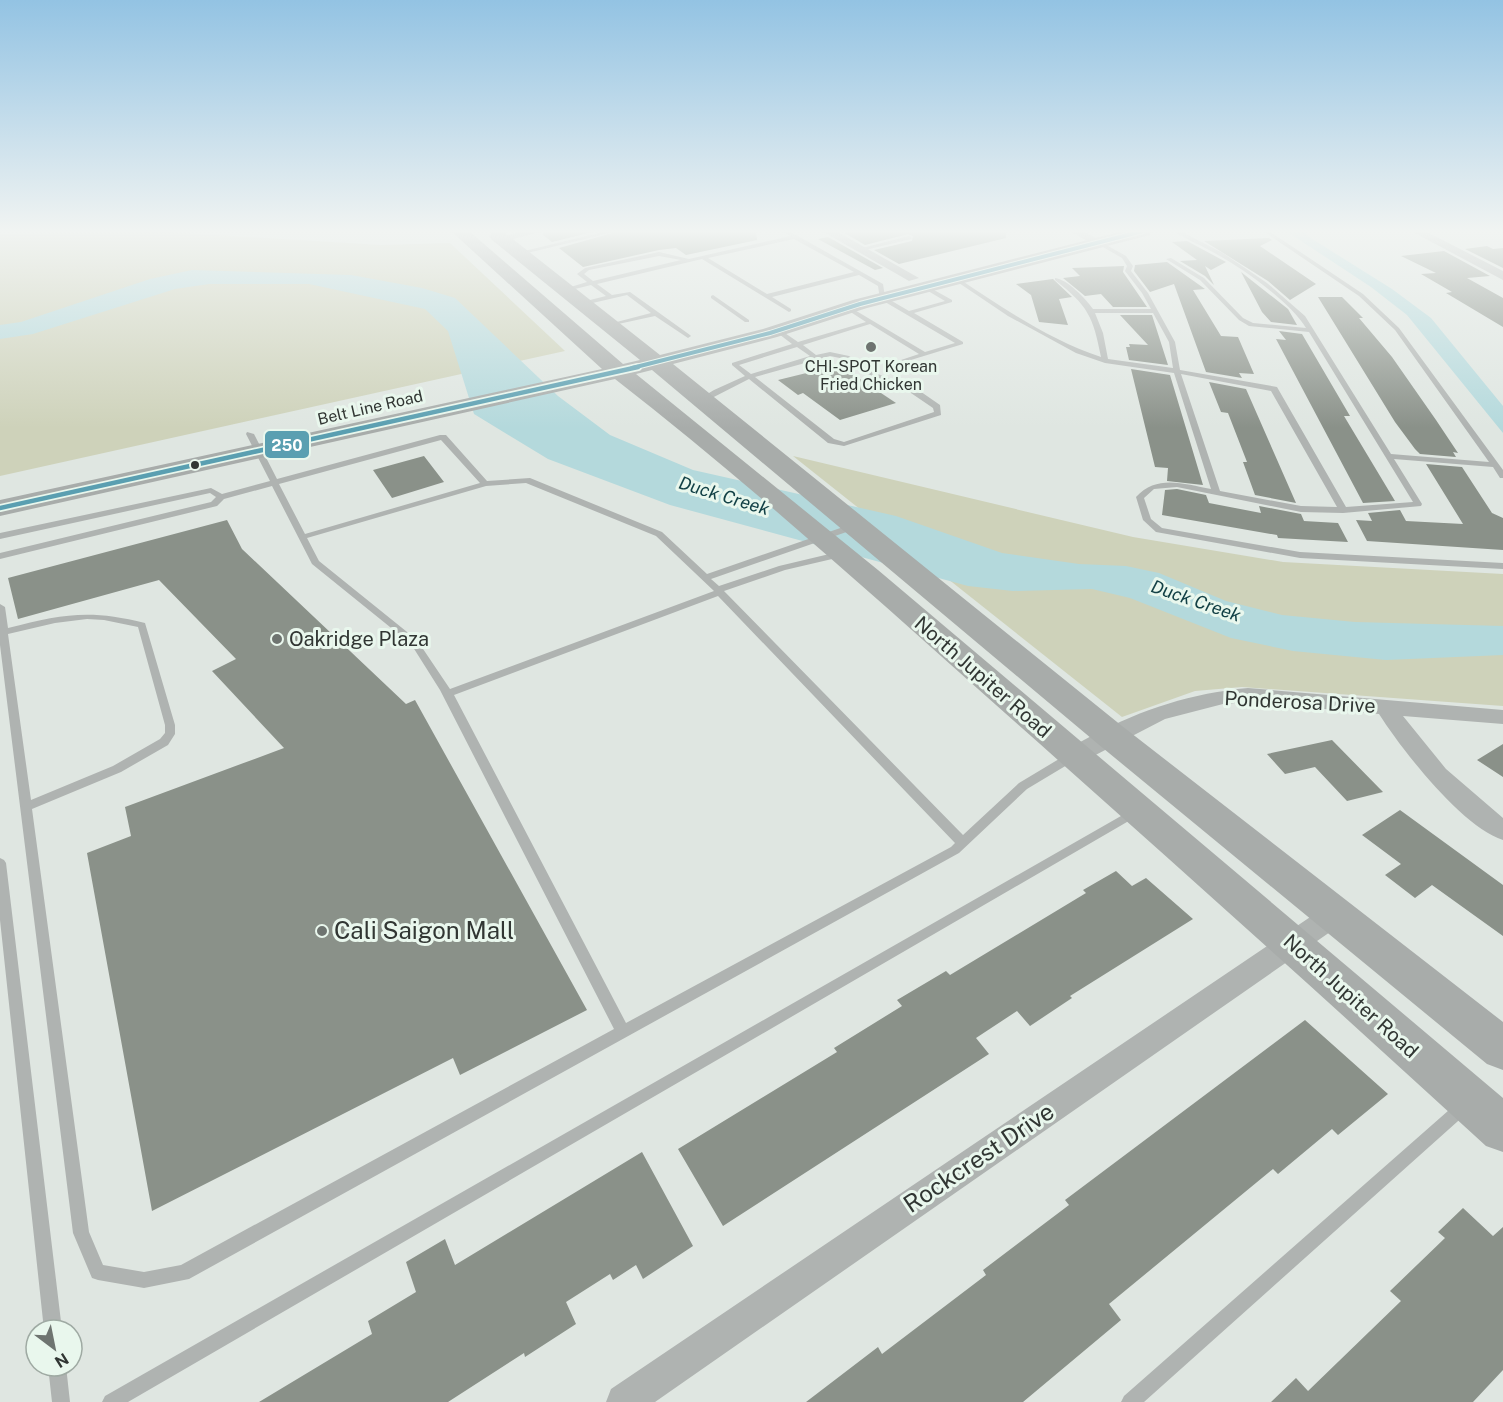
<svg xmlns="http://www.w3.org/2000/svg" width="1503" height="1402" viewBox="0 0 1503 1402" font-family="'Public Sans',sans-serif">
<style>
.green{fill:#ced2ba}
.water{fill:#b4d9dc}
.building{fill:#8a9189}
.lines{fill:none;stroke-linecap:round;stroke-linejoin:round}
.service{fill:#afb3b1;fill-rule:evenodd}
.minor{fill:#afb3b1;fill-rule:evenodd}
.primary{fill:#a8acaa;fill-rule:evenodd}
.bus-1-far1-casing{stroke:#e9f7ed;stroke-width:6}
.bus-1-casing{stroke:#e9f7ed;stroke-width:8}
.bus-1-far1{stroke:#5a9fb1;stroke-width:4}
.bus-1{stroke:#5a9fb1;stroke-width:4.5}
.poi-dot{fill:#6e7470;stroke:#e9f7ed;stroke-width:2}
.bus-dot{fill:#313633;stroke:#e9f7ed;stroke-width:2}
.labels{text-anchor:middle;stroke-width:6;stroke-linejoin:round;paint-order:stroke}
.far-poi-label{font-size:16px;fill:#313633;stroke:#e9f7ed}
.far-street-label{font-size:16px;fill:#313633;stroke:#e9f7ed}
.far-water-label{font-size:18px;font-style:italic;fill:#134146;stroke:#e9f7ed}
.poi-label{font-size:20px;fill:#313633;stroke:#e9f7ed;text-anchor:start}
.street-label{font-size:20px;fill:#313633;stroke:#e9f7ed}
.near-poi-label{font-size:24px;fill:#313633;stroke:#e9f7ed;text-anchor:start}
.near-street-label{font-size:24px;fill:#313633;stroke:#e9f7ed}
.line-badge{stroke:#e9f7ed;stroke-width:2}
.badge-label{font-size:16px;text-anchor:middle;font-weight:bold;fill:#fff}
</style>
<rect width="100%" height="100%" fill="#dfe6e1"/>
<path class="green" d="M166,232L381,245L450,243L565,351L0,476V234Z
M793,456L1133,537L1283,562L1503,574V706L1242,687L1195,691L1122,717Z"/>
<path class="water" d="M1286,231H1304L1309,237L1392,289L1431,318L1503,406V433L1407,315L1371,287Z
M192,270L351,275L422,288L455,298L558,396L610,435L693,470L896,516L1002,553L1079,564L1126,566L1159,573L1226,601L1282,615L1355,622L1503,626V655L1386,660L1293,651L1231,638L1130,598L1092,589L1013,591L968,586L670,505L548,459L474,414L448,331L425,309L309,284H209L175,289L33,334L0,339V325L21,322L150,279Z"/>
<path class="building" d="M547,231H596L552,242L542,234Z
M620,231H756L757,240L686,255L676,248L659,250L583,267L559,248Z
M854,231H1005L1006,238L899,264L874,250L912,241L913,236L908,234L865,245L845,233Z
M828,237L883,268L875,270L818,239Z
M1269,238L1272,240L1260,246L1316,284L1290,300L1268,281L1204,241Z
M1187,241L1226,262L1211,270L1205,266L1214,285L1205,276L1180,261L1197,260L1172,242Z
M1487,246L1493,249L1503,248V268L1465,249Z
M1444,251L1490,276L1467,278L1503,298V327L1446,293L1452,292L1421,274L1436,273L1401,256Z
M1167,262L1205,289L1193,290L1221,336L1238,337L1254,374L1239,373L1242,378L1206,372L1174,284L1150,292L1134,271L1135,265Z
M1124,266L1123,272L1147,307H1113L1101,294L1085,296L1063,278L1080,276L1072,268Z
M1241,272L1288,309L1297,325L1271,322L1262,312Z
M1053,279L1072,297L1059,299L1068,325L1039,322L1031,295L1016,284Z
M1318,297H1342L1363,318H1359L1392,357L1436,420L1458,453L1453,452L1456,457L1420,454L1415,449L1395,422Z
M1120,315H1152L1168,365L1129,360L1126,347H1130L1129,344L1148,345Z
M1279,331L1302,334L1350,416H1344L1395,501L1363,503L1276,339L1286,340Z
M839,365L896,403L840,420L803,393L798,395L778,380Z
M1131,369L1170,375L1203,485L1167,481L1168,468L1155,467Z
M1209,382L1246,389L1296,503L1255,495L1243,462H1247L1228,413L1221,412Z
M424,456L444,482L392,498L373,470Z
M1426,464L1462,467L1492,513L1503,518V550L1367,541L1356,520L1372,521L1368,513L1400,510L1406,521L1463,524Z
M1177,489L1206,495L1209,503L1261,513L1259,506L1301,514L1304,521L1338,523L1348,542L1278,538L1277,535L1162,515L1165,490Z
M227,520L242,549L406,704L415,700L587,1010L460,1075L453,1058L152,1211L87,853L131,836L125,807L284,748L212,671L236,659L159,580L18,619L8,578Z
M1332,740L1383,792L1347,801L1315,767L1285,774L1267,754Z
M1503,744V777L1477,760Z
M1400,810L1503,885V936L1432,885L1415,898L1385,875L1401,864L1362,835Z
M1116,871L1132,886L1146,878L1193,919L1070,996L1072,998L1030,1026L1017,1011L976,1038L989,1054L723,1226L678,1149L837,1052L834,1048L902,1006L897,1000L946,971L950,975L1086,893L1083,890Z
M1305,1020L1388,1094L1338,1135L1332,1129L1278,1174L1273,1169L1109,1304L1121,1320L1023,1402H806L878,1347L882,1354L986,1275L983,1270L1069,1205L1065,1200Z
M642,1152L693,1246L643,1279L636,1265L613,1280L610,1274L566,1302L576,1324L525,1357L524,1353L448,1402H259L372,1334L368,1321L416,1292L406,1262L445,1239L455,1265Z
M1463,1208L1493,1236L1503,1227V1370L1473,1402H1271L1296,1378L1308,1391L1401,1301L1390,1291L1445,1238L1438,1232Z"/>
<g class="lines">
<path class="service" d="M607,231H618L519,255L516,253Z
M782,231H789L883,284L885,297L909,311L945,301L923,288V286H927L952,300V302L914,313L963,342V344L888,367L883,366L919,354L870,324L803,345L816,355L830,352L849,356L872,372L914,387L940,405L941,415L844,446L828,443L749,379L706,401L699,399L714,390L745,376L732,365V363L792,344L775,331V329H779L798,342L866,322L846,309V307L848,306L925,352L955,343L880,299L878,286L859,275L772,297L791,309V311L789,312L702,259L597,284L612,295L630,292L690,335L691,336L688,338L655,316L609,326V324L651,313L627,295L584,305L582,304V302L606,296L591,285L567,291L564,289L587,282L577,274L585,268L659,252L689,259L790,236ZM794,239L854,272L767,294L708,258ZM659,256L681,260L593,281L584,274L589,270ZM797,347L810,356L751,374L739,365ZM830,356L845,359L868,374L908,391L933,408L934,412L844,442L834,439L755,377Z
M1173,231H1180L1223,253L1267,283L1305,316L1391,454L1489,462L1395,330L1359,296L1263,231H1269L1363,294L1399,328L1503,470V478H1500L1493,467L1394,459L1422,504L1421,506L1343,513L1301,512L1177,487L1154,489L1144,498L1151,519L1162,528L1300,552L1503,563V569L1300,558L1156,532L1143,520L1136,497C1157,474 1184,484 1211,489L1174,373L1105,363L1076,353L1008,316L953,279L958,278C1003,308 1049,340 1101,357C1093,316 1088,306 1055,280V278C1067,279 1086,299 1093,309H1151L1142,293L1125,271L1127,266L1122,258L1096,243L1101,242L1126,256L1133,266L1131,271L1148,293L1175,342L1180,370L1277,387L1346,507L1413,502L1309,332L1249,326L1239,320L1200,280L1166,259L1171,258L1204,278L1243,318L1253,323L1306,328C1291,303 1244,269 1218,255C1203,246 1187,240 1173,231ZM1095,313H1153L1169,342L1173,368L1108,359L1103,333ZM1181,374L1271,391L1337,507L1301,506L1220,491Z
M909,236L912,238L911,239L861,251L858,249Z
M713,295L749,320V322H745L711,298V296Z
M247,432L254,434L277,479L440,435H446L487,481L530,478L662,532L707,574L852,524H858V528L711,579L719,586L779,566L842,551L845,552V556L785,570L724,591L963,835L1019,783L1069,753H1077L1079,756L1077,759L1027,789L959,853L189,1279L144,1288L98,1280L92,1278L73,1233L0,645V604L5,607L8,628C62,614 90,609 145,623L175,725V734L168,745L121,772L32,809L89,1232L103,1265L144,1272L181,1265L614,1029L440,690L411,644L312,564L272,486L224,499L217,506L0,559V553L211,502L216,497L210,493L0,539V533L211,488L222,494L270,481L246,434ZM441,440L480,483L305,534L279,484ZM526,483L656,536L714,591L450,689L417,640L319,561L307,538L486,486ZM718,596L955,843L951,847L626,1023L454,695ZM87,619L104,620L138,627L165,725V733L160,739L113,766L31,800L8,634L55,623Z
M1135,808L1139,809L1141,812L1139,815L128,1402H102L105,1396Z
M0,858L4,860L6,863L62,1330H44L0,920Z
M1462,1101L1467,1103L1469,1108L1467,1113L1144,1402H1121L1124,1396L1457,1103Z
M48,1366H66L70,1402H52Z"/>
<path class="minor" d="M522,231H545L501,242L496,239Z
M822,231H836L919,278L909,281Z
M1069,231H1083L1105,243L1095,245Z
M1411,231H1425L1503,271V280Z
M1248,688L1503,710V724L1403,716L1446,769L1503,818V840C1462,827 1402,750 1379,714L1248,702L1223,704L1165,719L1082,762L1074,764L1066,762L1063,756C1069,746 1083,741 1093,735C1143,709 1192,693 1248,688Z
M1334,904L1343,907L1347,915L1343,923L655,1402H606L611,1389L1325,907Z"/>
<path class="primary" d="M451,231H469L623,364L640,360L492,240L489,236L492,232H504L660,355L763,329L853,300L1123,231H1152L1150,235L867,308L777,337L673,364L1122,726L1503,1022V1070L1487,1064L1098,744L652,370L636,374L878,570L1503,1098V1152L1486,1146C1327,1000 1166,856 1005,713C877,599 750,484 615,379L0,516V500L602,369Z"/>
<defs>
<path id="bus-1-far1" d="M632,368L770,333L860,304L1143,231"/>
<path id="bus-1" d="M0,508L638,367"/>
</defs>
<use href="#bus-1-far1" class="bus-1-far1-casing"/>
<use href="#bus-1" class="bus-1-casing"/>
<use href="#bus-1-far1" class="bus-1-far1"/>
<use href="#bus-1" class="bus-1"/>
</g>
<linearGradient id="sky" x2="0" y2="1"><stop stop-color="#93c3e3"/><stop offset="0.54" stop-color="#f1f4f2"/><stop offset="1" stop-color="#f1f4f2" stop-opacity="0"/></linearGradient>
<rect width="1503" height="428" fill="url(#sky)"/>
<g class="poi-dot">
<circle cx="871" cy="347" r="6"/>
<circle cx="277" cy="639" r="6"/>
<circle cx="322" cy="931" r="6"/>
</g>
<circle class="bus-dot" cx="195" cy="465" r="5"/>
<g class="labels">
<g class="far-poi-label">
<text x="871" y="372">CHI-SPOT Korean<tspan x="871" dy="18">Fried Chicken</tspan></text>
</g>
<g class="far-street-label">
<text transform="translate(370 407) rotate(-13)" y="6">Belt Line Road</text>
</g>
<g class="far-water-label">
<text transform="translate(724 496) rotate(17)" y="6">Duck Creek</text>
<text transform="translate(1196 601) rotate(19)" y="6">Duck Creek</text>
</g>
<g class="poi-label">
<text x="289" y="646">Oakridge Plaza</text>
</g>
<g class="street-label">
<text transform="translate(983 677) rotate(41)" y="7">North Jupiter Road</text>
<text transform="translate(1300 702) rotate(3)" y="7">Ponderosa Drive</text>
<text transform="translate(1351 996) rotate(42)" y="7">North Jupiter Road</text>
</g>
<g class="near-poi-label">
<text x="334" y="939">Cali Saigon Mall</text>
</g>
<g class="near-street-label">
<text transform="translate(979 1158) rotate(-34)" y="8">Rockcrest Drive</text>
</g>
</g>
<rect class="line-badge" x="264" y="430" width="46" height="29" rx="6" fill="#5a9fb1"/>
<g class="badge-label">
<text x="287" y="451">250</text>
</g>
<g transform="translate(54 1348) rotate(148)"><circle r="28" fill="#e9f7ed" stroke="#9faaa3" stroke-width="1.5"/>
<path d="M0-4.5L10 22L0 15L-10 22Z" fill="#6e7470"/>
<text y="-9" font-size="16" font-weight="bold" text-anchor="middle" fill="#313633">N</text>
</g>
</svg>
